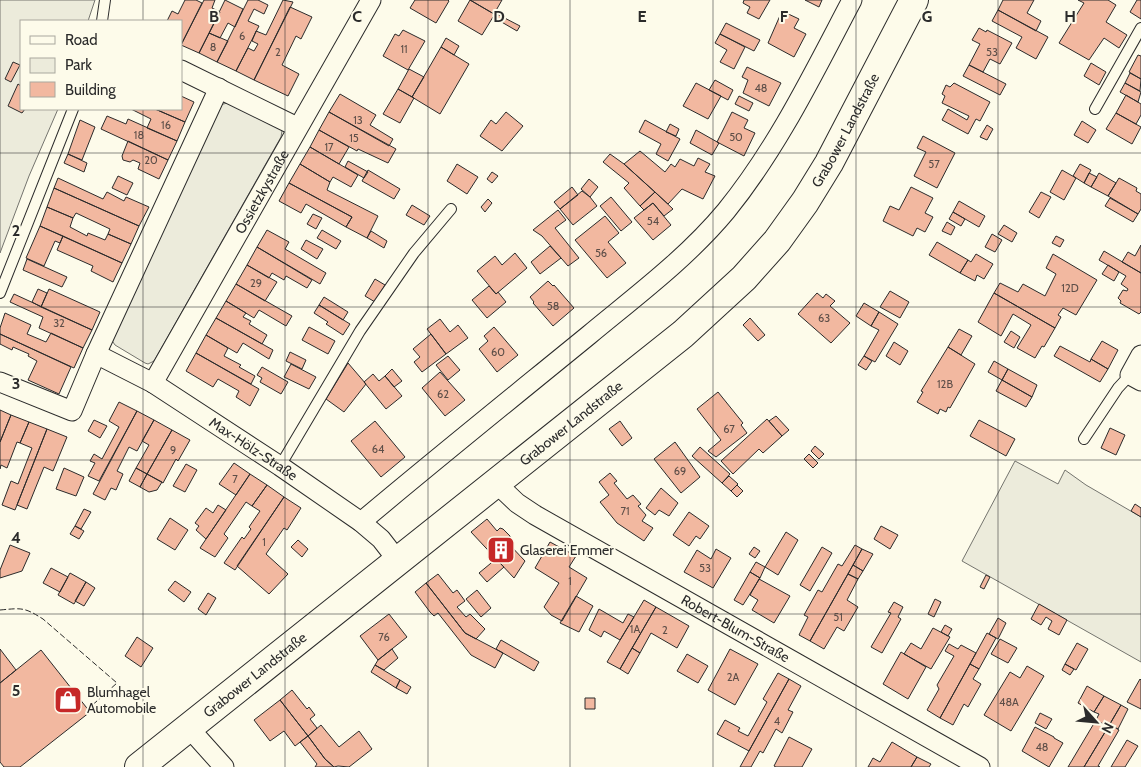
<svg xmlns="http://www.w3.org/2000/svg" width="1141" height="767" viewBox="0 0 1141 767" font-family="Cabin,sans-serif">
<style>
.green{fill:#ecebdb;stroke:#74746e}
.building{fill:#f2b8a0;stroke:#2b2b2b}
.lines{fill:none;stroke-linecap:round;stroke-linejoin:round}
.lane-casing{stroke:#2b2b2b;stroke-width:12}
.street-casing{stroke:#2b2b2b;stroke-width:21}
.secondary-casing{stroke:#2b2b2b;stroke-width:30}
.lane{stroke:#fdfbea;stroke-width:10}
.street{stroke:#fdfbea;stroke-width:19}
.secondary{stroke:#fdfbea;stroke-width:28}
.fence{stroke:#2b2b2b;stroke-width:1;stroke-dasharray:6 2.5;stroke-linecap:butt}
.grid{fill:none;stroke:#2b2b2b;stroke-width:1;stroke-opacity:0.55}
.labels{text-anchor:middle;stroke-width:4;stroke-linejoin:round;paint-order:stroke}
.number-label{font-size:11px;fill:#5d4e48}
.street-label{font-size:14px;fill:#2b2b2b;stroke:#fdfbea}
.poi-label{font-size:14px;fill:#2b2b2b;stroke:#fdfbea;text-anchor:start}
.grid-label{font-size:16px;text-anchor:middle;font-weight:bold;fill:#2b2b2b;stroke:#fdfbea;stroke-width:4;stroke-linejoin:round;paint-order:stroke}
</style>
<rect width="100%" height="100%" fill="#fdfbea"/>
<path class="green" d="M0,0H95L88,21H21V109H58L29,176L0,253Z
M227,103L279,128L282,131L281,137L154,361L148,364L145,363L115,345L111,339L220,105Z
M1015,461L1058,484L1065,470L1086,485L1141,517V662L962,561Z"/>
<path class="building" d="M185,0H196L202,3L181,45V21H167L172,11L178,14Z
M204,0H215L212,8L220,12L199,53L181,45Z
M225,0L243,9L235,27L228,23L220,38L209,33Z
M248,0H258L268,5L264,14L254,9L248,21L259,26L236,71L217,62Z
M283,0L293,2L254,80L236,71L248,48L254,51L258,44L252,41L256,31L266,35Z
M415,0H448L449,1L436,23L410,8Z
M470,0L494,14L495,13L520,26L517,31L493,17L482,35L458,21Z
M470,0H502L494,14Z
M744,0H770L759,19L747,13L750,7L743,3Z
M805,0H822L819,7Z
M1003,0H1034L1027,13L1041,21L1036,31L998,10Z
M1078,0H1108L1116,5L1106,22L1127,35L1119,48L1104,38L1089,60L1059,43L1084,3Z
M1137,0H1141V19L1130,12Z
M290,7L312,17L301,39L296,36L282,65L299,74L288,96L254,80Z
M998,10L1048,37L1036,59L1016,48L1022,37L992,21Z
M782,11L799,19L794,28L806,34L794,57L768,43Z
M726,23L760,40L754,51L720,34Z
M979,28L986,32L987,30L1012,43L1000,64L990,59L983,72L969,65L980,44L972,40Z
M403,30L425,41L408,70L383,56L395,34L399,36Z
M209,33L228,41L217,62L199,53Z
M720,34L745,47L734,69L720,62L727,50L715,43Z
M446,38L459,46L454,55L441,47Z
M441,47L469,64L440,114L412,97Z
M1138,55L1141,56V79L1129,72Z
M13,62L20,65L11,82L5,79Z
M1091,63L1106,72L1099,85L1084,76Z
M969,65L1006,84L1000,95L963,76Z
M747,67L781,83L769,106L743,93L748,80L742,77Z
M409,69L424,77L412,97L398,89Z
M1130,73L1141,79L1140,91L1125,83Z
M715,80L733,90L728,100L709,90Z
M696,83L721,96L708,119L683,106Z
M954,83L990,102L980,121L976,119L968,134L942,120L948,109L967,120L969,116L942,103L945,96L942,94L946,85L950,87Z
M1125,83L1141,92L1138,102L1120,92Z
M18,84L21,86V109H25L22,113L8,106Z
M398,89L414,98L400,123L383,114Z
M340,94L376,115L370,125L393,139L389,146L329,112Z
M1126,95L1141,104V115L1136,124L1116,113Z
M181,96L194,102L185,122L155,109H181Z
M739,96L753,103L749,111L735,104Z
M131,109H155L185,122L177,141L147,128L151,119Z
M329,112L396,149L388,163L358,149L357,151L319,130Z
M506,112L523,126L502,151L480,136L491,120L496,124Z
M732,112L748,120L744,128L755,133L744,156L717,142Z
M1116,113L1141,127L1132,144L1106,129Z
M107,116L126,124L128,119L177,141L168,160L101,129Z
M80,120L95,127L82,160L68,154Z
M645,120L680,139L668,161L656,154L661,144L639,132Z
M1082,121L1096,130L1088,143L1074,135Z
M670,124L679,129L676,136L666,132Z
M987,125L993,129L987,140L980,137Z
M319,130L349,147L339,164L310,147Z
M696,130L719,143L712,155L690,143Z
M923,136L955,153L937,188L914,176L926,152L917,148Z
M128,141L168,160L159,179L138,169L140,163L133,160L130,162L123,160L122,156Z
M310,147L358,175L351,187L333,177L330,182L300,164Z
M640,151L665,172L671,164L675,167L680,159L694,166L698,158L710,164L705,172L715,176L703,199L682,189L668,204L624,164Z
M68,154L87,163L84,172L64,163Z
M610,154L624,164L655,192L640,206L624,188L629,183L603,162Z
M348,161L368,172L364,178L345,167Z
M300,164L330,182L327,190L378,216L367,238L346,227L352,217L289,183Z
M457,164L478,177L467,194L447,181Z
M1080,164L1091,170L1084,183L1073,176Z
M368,170L400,189L394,199L362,181Z
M1062,170L1076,178L1064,200L1050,192Z
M492,172L498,176L492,183L487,179Z
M1089,173L1097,177L1091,187L1084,183Z
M1099,173L1116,183L1108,196L1091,187Z
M118,176L133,183L127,195L112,188Z
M58,178L103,199L107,192L124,201L126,197L149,207L139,226L54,188Z
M1119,178L1137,188L1136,191L1141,194V209L1138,214L1108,196Z
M589,179L598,187L590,197L581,189Z
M289,183L352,217L346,227L306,204L301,213L279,201Z
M572,187L578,195L560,209L554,202Z
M911,187L933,198L925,213L933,217L925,232L917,228L913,236L883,221L890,206L899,210Z
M54,188L139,226L131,244L108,234L110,229L76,213L73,218L47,207Z
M582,191L590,197L597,206L573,225L560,209Z
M655,192L673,209L664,216L653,203L644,210L640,206Z
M1041,192L1051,197L1039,218L1029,212Z
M611,197L632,222L621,231L600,206Z
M1110,198L1138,214L1133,222L1105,206Z
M488,199L492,203L485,212L481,207Z
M959,201L985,216L979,227L953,212Z
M653,203L671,225L653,240L634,218Z
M412,205L430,216L424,225L406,215Z
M47,207L73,218L70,227L87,236L88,233L105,240L108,234L131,244L122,263L40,226Z
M558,210L566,220L555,228L579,258L568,266L542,236L533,230Z
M953,212L965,219L961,226L949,219Z
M313,214L322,218L316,229L307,224Z
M605,216L619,233L608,242L626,263L607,278L575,240Z
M947,222L955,227L951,235L942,231Z
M1004,225L1017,233L1012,242L998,234Z
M40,226L63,236L60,243L55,241L44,266L26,258Z
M267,230L289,242L285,249L326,273L320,284L257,247Z
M322,230L341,241L336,249L317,238Z
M371,231L387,241L384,248L367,238Z
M992,234L1002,240L995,252L985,247Z
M63,236L122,263L113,282L91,271L93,266L57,250Z
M1056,236L1064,240L1060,247L1052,243Z
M306,240L323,249L317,259L301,249Z
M937,242L968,260L960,273L929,255Z
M1141,245V273L1122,262L1128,252L1135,256Z
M550,246L561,258L540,274L531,262Z
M257,247L312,280L307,288L286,276L284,280L272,273L269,278L247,265Z
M1104,251L1141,273V312L1139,314L1120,303L1121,301L1118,298L1123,290L1127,291L1128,289L1121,284L1126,276L1099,260Z
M515,253L527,268L496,294L477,271L495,256L502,265Z
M976,254L993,264L984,279L977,275L975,281L960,273L968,260L971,262Z
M1053,254L1097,280L1076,315L1063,308L1058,315L1061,317L1055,328L994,293L1000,283L1018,292L1023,284L1045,296L1056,274L1046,268Z
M27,259L67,277L62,287L23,270Z
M247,265L277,282L265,301L236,284Z
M1108,265L1119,272L1114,281L1102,274Z
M375,279L385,285L375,302L365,296Z
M548,281L553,286L554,285L574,308L553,326L533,303L534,302L530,297Z
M236,284L292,316L286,326L259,310L254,318L226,301Z
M489,286L496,294L498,292L506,302L487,318L472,300Z
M38,289L47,293L41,307L32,302Z
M49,289L100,312L92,330L41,307Z
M890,291L909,302L900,318L880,307Z
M817,293L823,298L826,294L835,301L830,306L850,323L831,343L798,314Z
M994,293L1055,328L1044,347L1042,346L1035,358L1017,348L1031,325L1013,314L1001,336L978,322Z
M14,294L92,330L83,348L39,328L43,317L10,302Z
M324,297L348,312L343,320L319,305Z
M226,301L246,313L243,317L251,321L249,324L267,335L262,344L216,318Z
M864,303L879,312L871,326L856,316Z
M319,305L350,324L343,335L326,324L328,322L314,313Z
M879,312L898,324L875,362L864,356L879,330L871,326Z
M5,313L31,325L27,334L46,342L51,333L83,348L74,368L0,334V328Z
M216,318L273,350L269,359L243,343L237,353L206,335Z
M750,318L765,335L758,341L743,325Z
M440,319L450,332L458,325L468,338L446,354L427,329Z
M309,327L335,341L328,354L302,340Z
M494,327L518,355L497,372L479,349L488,341L484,336Z
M959,329L972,336L961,355L948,347Z
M1011,331L1020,337L1014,348L1004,342Z
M0,334L71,367L59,394L28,380L37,361L28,356L29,354L13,347L12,350L0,344Z
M431,334L446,354L422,372L414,362L420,357L413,349Z
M206,335L228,348L224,356L241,365L239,367L255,376L251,384L196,353Z
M1102,341L1118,350L1108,369L1091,359Z
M894,342L908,351L900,365L886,356Z
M1060,346L1090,362L1091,359L1108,369L1100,382L1054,356Z
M948,347L975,364L950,408L948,407L946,412L940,409L938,414L917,402L923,392L921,391Z
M290,352L306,360L302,369L286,361Z
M196,353L259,389L250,406L236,397L239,391L218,379L213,387L186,371Z
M448,356L460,370L448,380L436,365Z
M864,356L872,361L866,370L858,365Z
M994,361L1008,369L1002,380L988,372Z
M348,363L366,384L344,412L326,399Z
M291,364L316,377L309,389L284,377Z
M262,367L288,382L281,394L260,382L262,378L257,375Z
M392,369L402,381L394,387L385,376Z
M1008,369L1037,385L1032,397L1002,380Z
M440,372L465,400L445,416L422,388Z
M373,374L379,381L385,376L402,396L386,409L364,382Z
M1002,380L1032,397L1026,407L996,391Z
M718,392L743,423L741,425L747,433L716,457L708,451L721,440L697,409Z
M119,402L137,411L99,481L88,476L95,463L90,461L94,454L102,459L119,427L109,421Z
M0,410L11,415L0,442Z
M137,411L154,420L137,451L129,447L117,471L123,474L116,490L111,488L105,500L93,494Z
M11,415L29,422L20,443L17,442L7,468L1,465L0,469V442Z
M776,416L789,430L782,436L769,421Z
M767,419L782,436L763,453L759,449L733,474L721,461Z
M94,420L107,426L100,438L88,431Z
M154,420L172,430L147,474L136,468L149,445L142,441Z
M979,420L1015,439L1006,456L970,436Z
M375,421L405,457L381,477L351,441Z
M620,421L632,438L622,446L609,429Z
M29,422L47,429L15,510L2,505L11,481L18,484L32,448L20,443Z
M1110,428L1125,435L1116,455L1101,448Z
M47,429L67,437L53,471L44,467L27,509L17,505Z
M172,430L190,440L178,461L176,459L163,483L147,474Z
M675,442L700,477L681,493L654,459Z
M815,446L824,454L819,459L811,451Z
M700,447L730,474L722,483L692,456Z
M809,454L818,463L813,468L804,459Z
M234,463L250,474L236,495L219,484Z
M186,464L197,470L185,492L173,486Z
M64,468L84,477L76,496L56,489Z
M136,468L147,474L140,487L129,481Z
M610,473L617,481L614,483L627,499L633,495L641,504L638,506L646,515L642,521L653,528L644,541L617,523L600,502L609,495L599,482Z
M147,474L162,482L157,490L149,492L140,487Z
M250,474L267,485L252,506L246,502L224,534L228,538L215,557L200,548Z
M729,476L738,484L731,491L722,483Z
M267,485L284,497L235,570L224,563L242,537L244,539L251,529L249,527L260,511L252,506Z
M737,485L743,491L737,497L731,491Z
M661,488L678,503L669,516L659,510L655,515L646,508Z
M284,497L301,508L287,530L284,528L266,554L288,574L269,594L237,566Z
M1135,504L1141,508V517L1131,511Z
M218,505L226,510L206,539L196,530L199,526L195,523L206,508L213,513Z
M84,509L91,512L81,529L75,526Z
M689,512L709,526L700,539L696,536L689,546L673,535Z
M170,518L188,530L175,550L157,539Z
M487,519L497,531L500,528L503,529L510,536V539L507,542L525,561L514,578L471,532Z
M75,526L84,531L79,539L70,534Z
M881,526L898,535L890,549L874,539Z
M786,532L798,540L778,575L765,567Z
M298,540L308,549L302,557L291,547Z
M550,542L576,556L569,567L587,578L562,621L551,615L544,607L559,583L535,568Z
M10,545L30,553L22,571L0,578V570Z
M855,545L862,549L810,641L799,635L808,617L804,615L818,590L822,592L838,564L842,566Z
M754,547L760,551L755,558L749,554Z
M822,547L832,553L810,591L800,585Z
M716,549L731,558L713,588L684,572L697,550L711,559Z
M862,549L873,554L863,571L853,565Z
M496,559L504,567L487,582L479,573Z
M756,562L765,567L760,578L750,572Z
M853,565L863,571L858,579L848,574Z
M51,568L68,577L60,592L43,583Z
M750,572L760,578L743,605L734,600Z
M70,573L86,582L74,604L58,595Z
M438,574L453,593L457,590L465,601L457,607L466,617L470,614L485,629L476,639L465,633L426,583Z
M848,574L858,579L847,600L858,607L844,631L837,627L824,649L810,641Z
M986,575L990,577L984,589L980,587Z
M759,579L790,596L774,623L752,610L758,600L750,595Z
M175,581L191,592L184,602L168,590Z
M86,582L95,588L84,606L75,601Z
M426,583L465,633L503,653L495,668L471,655L438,613L434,616L430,612L415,592Z
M477,590L491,608L481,617L466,599Z
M208,593L216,598L206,615L198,609Z
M576,596L593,606L579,632L560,623Z
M935,599L941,602L934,617L928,614Z
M644,600L656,607L620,669L607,662Z
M894,602L903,607L898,617L901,619L882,653L871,647L891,613L888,612Z
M1039,604L1067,620L1059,635L1048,629L1052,621L1046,617L1041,625L1031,619Z
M656,607L689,626L677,648L651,633L640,653L632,648Z
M599,609L623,623L628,614L634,617L620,640L604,631L601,637L589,630Z
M389,614L407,637L378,660L360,636Z
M998,618L1006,623L998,639L989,634Z
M945,625L952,629L948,636L941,632Z
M933,628L950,637L931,669L904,654L911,643L921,649Z
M987,633L996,638L979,669L970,664Z
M137,637L153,648L141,667L125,656Z
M1000,639L1017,648L1008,663L991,654Z
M501,640L539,662L534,671L496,649Z
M1077,643L1088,649L1076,670L1065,664Z
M949,644L958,649L961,645L976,653L940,718L927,710L939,689L937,685L954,656L945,651Z
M632,648L640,653L628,674L620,669Z
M0,649L16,670L0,683Z
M392,649L398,658L384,670L375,665L378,660Z
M730,649L758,664L735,705L708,690Z
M41,650L90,712L20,767H4L0,762V683Z
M901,652L926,667L908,699L883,684Z
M687,654L708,666L698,683L677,671Z
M970,664L979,669L973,679L981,684L968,707L964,704L953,725L940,718Z
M1065,664L1074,669L1070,675L1062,670Z
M375,665L400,680L396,688L371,672Z
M1027,666L1044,676L1011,731L984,715L1010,672L1020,678Z
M778,673L789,679L749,751L717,734L725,720L740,728L738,731L748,736L767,702L763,699Z
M789,679L801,686L788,710L793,712L782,733L776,729L763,753L760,751L751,767H740Z
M1140,679L1141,680V709L1127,702Z
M400,680L411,687L407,694L396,688Z
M1087,686L1104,696L1094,712L1078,703Z
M292,690L307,709L309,707L315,715L310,719L317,728L308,736L280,700Z
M1104,696L1121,705L1108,727L1096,720L1099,714L1094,712Z
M585,698H595V709H585Z
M280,700L308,736L295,746L284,731L270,741L254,720Z
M1121,705L1128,709L1118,729L1110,724Z
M1040,713L1052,719L1046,729L1035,723Z
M1096,720L1108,727L1084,767H1068Z
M1110,724L1119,730L1098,766L1100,767H1084Z
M321,725L339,747L359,731L372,749L349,767L338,766L334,767L325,759L308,736Z
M1035,727L1054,737V738L1063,743L1049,767L1022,751Z
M308,736L325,759L334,767H315L317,764L300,742Z
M789,737L812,749L802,767H776L774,766Z
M1127,740L1138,746L1125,767H1111Z
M892,742L917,757L911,767H868L873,758L880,762Z
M917,757L931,764L929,767H911Z"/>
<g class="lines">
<defs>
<path id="lane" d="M102,21L105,0
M1095,109L1141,28
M0,293L73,109
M1084,439L1118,388L1130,375
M280,466L360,331L414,253L451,209"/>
<g id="street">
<path d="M181,70L297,127"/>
<path id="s1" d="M96,354L153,383L280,466L361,522L381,539L398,561"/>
<path d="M1141,355L1130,375L1141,381"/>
<path d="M0,382L72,411L96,354L219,88"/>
<path id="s2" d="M153,383L371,0"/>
<path id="s3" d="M496,483L517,503L535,515L980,767"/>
<path d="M361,522C436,459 513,397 589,335C636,296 687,258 726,211C778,147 814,72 852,0"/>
<path d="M189,728L224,767"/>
</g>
<g id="secondary">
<path id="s4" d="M139,767L683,334L744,278L777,241L805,202L829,163L914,0"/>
</g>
</defs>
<use href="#lane" class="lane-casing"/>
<use href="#street" class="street-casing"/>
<use href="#secondary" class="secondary-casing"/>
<use href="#lane" class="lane"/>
<use href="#street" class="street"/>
<use href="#secondary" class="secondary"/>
<path class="fence" d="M0,610C22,608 24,607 43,619L117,683L88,709"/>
</g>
<path class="grid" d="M143,0V21M285,0V767M428,0V767M570,0V767M713,0V767M856,0V767M998,0V767M143,109V767M0,153H1141M0,307H1141M0,460H1141M0,614H1141"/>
<defs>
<symbol id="building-square" viewBox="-11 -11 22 22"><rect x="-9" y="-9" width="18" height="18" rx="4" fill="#c62828" stroke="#fdfbea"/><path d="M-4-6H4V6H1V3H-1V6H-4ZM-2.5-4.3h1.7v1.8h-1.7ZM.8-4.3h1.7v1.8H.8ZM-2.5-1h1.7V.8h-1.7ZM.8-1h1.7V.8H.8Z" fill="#fff"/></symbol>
<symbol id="shop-square" viewBox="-11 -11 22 22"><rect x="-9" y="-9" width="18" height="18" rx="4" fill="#c62828" stroke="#fdfbea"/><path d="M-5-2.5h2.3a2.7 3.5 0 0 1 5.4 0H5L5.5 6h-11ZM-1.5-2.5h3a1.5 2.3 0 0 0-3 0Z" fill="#fff"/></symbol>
</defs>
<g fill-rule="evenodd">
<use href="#building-square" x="485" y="534" width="32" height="32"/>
<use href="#shop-square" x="52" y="684" width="32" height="32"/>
</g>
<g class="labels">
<g class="number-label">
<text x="242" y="40">6</text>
<text x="213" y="51">8</text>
<text x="404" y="53">11</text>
<text x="278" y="56">2</text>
<text x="992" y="56">53</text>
<text x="761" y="92">48</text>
<text x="358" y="124">13</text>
<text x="166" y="129">16</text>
<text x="139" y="139">18</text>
<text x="736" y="141">50</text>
<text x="354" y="142">15</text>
<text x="329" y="151">17</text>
<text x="151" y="164">20</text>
<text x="934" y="168">57</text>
<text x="653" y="225">54</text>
<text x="601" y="257">56</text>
<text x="256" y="287">29</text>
<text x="1070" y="292">12D</text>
<text x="553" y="310">58</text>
<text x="824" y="322">63</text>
<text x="59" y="327">32</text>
<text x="498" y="356">60</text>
<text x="945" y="388">12B</text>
<text x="443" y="398">62</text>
<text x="729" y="433">67</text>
<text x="378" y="453">64</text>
<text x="173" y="454">9</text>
<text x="680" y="475">69</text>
<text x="235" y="483">7</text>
<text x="625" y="515">71</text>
<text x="264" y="546">1</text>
<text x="705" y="572">53</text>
<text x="570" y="585">1</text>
<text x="838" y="621">51</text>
<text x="635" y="633">1A</text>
<text x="665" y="634">2</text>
<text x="384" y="641">76</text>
<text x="733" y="681">2A</text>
<text x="1009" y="706">48A</text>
<text x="777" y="725">4</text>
<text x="1042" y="751">48</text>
</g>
<g class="street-label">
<text dy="5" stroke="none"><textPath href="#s4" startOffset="958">Grabower Landstraße</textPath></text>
<text dy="5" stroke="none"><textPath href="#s2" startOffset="220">Ossietzkystraße</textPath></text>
<text dy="5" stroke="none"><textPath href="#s4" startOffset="552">Grabower Landstraße</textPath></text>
<text dy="5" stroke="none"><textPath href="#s1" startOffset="184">Max-Hölz-Straße</textPath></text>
<text dy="5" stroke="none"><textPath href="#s3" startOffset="281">Robert-Blum-Straße</textPath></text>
<text dy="5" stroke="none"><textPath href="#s4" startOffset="148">Grabower Landstraße</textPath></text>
</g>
<g class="poi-label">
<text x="520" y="555">Glaserei Emmer</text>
<text x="87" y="697">Blumhagel<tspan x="87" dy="16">Automobile</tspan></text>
</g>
</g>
<g class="grid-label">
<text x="214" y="22">B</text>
<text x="357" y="22">C</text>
<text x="499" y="22">D</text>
<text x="642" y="22">E</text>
<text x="784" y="22">F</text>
<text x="927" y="22">G</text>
<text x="1070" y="22">H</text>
<text x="16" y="236">2</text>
<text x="16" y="389">3</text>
<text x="16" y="543">4</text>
<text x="16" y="696">5</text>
</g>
<rect x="20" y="20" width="162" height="90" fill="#fdfbea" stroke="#a9a89e"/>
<rect x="30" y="36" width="25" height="8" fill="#fdfbea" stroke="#a9a89e"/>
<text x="65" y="45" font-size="15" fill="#2b2b2b">Road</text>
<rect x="30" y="58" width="25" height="15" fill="#ecebdb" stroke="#a9a89e"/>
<text x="65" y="70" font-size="15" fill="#2b2b2b">Park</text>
<rect x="30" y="82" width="25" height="15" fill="#f2b8a0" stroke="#a9a89e"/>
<text x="65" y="95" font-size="15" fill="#2b2b2b">Building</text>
<g transform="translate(1096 722) rotate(117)" stroke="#fdfbea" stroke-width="4" paint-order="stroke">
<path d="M0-4L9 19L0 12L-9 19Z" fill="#2b2b2b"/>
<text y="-8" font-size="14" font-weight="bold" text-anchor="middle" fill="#2b2b2b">N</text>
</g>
</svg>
